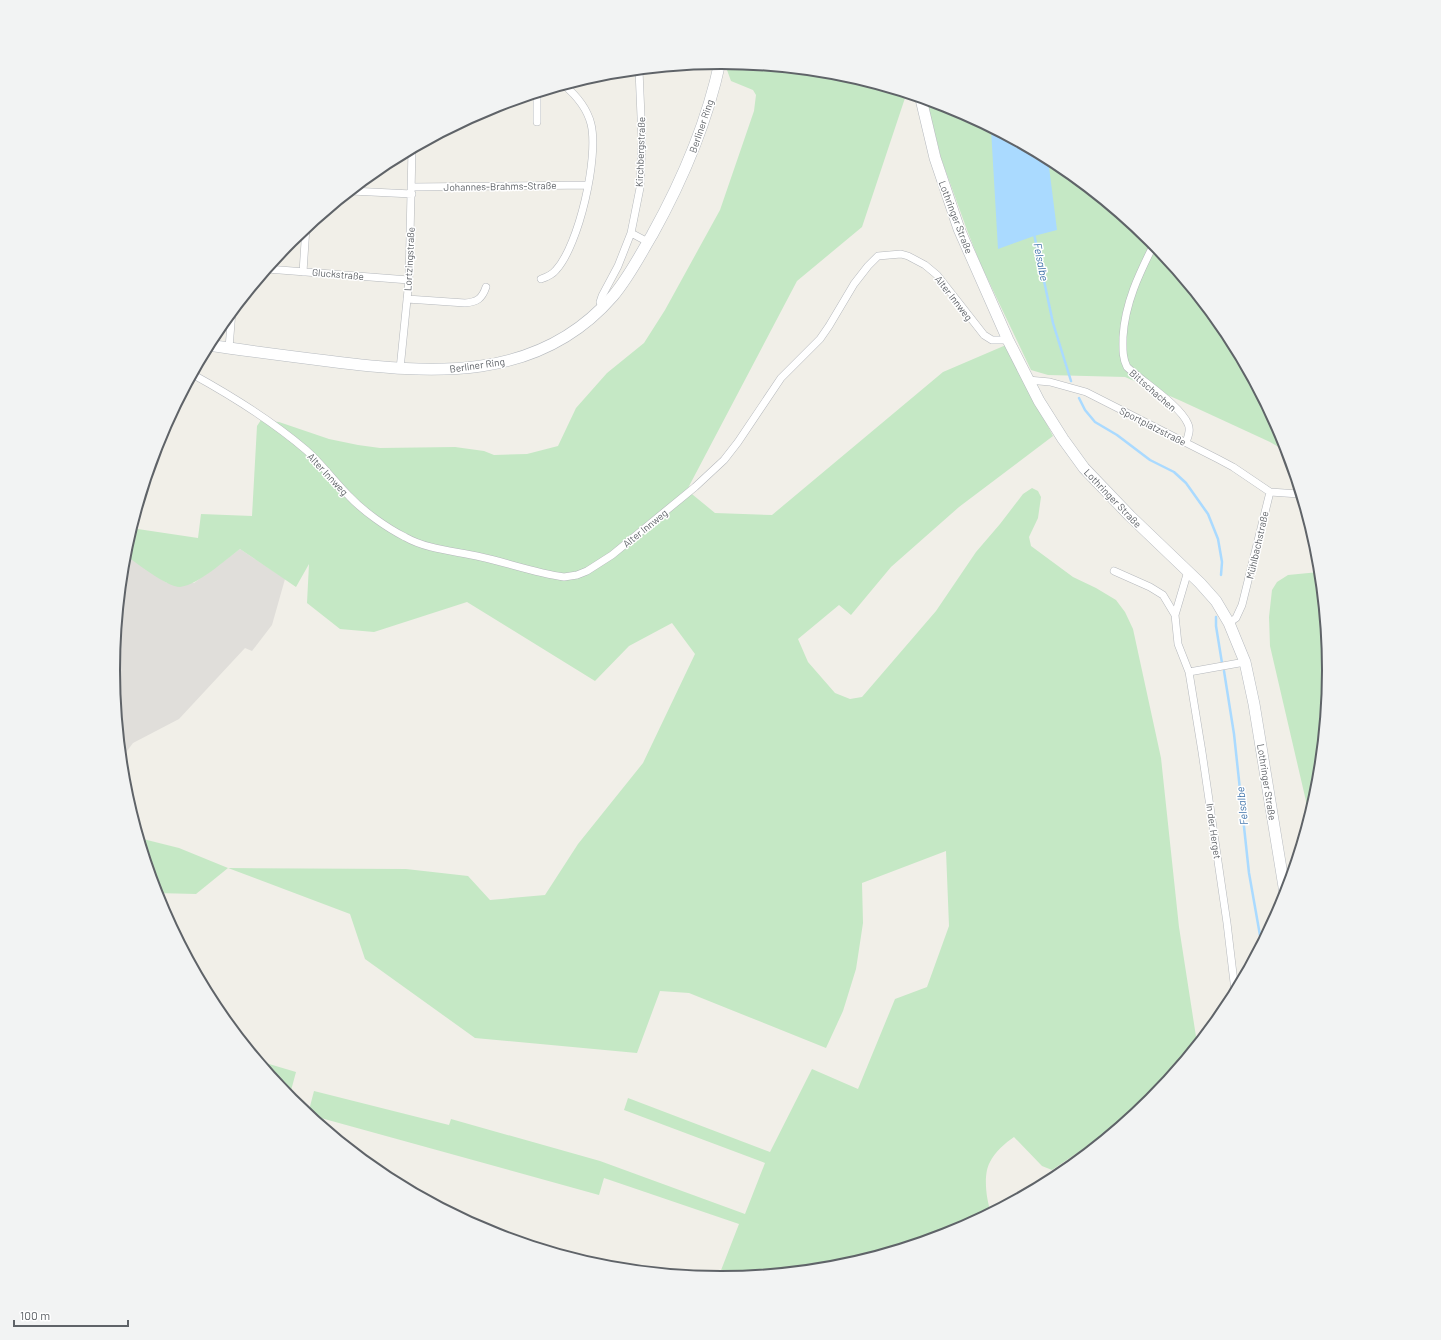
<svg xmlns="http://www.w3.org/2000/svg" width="1441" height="1340" viewBox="0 0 1441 1340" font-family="Barlow,sans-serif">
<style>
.industrial{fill:#e0deda}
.green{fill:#c5e8c5}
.water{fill:#aadaff}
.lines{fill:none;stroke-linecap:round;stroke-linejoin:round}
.stream{stroke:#aadaff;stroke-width:2.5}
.street-casing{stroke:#b5b8bc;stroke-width:8}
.secondary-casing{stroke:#b6babf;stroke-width:12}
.street{stroke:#fff;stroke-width:7}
.secondary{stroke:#fff;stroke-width:11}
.labels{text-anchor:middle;stroke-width:3;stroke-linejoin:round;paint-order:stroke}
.street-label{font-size:10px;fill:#5f6368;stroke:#fff}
.water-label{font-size:11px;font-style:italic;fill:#4174aa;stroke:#fff}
.rim{fill:none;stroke:#5f6368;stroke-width:2}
</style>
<rect width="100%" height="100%" fill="#f1efe8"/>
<path class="industrial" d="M240,549L285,579L272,625L252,651L245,648L179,719L133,743L121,759L113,670L124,554L167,583H194Z"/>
<path class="green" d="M729,63L839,74L908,95H906L862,227L797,281L687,490L715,513L772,515L943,372L1006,345L1053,436L959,507L891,567L851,615L839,605L798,639L808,662L835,693L850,699L862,697L936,611L976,552L1000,524L1023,494L1032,488L1038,491L1041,497L1038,518L1029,537L1031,546L1073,577L1096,588L1116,600L1125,612L1133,629L1161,758L1179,927L1197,1043L1150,1100L1089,1150L1083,1149L1052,1170L1042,1166L1014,1137C1005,1143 995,1152 990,1162C983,1174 986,1199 991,1212L953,1232L839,1266L720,1278H718L739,1224L604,1178L599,1195L310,1115L308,1114L314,1091L449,1125L451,1119L600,1161L745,1214L765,1163L624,1110L628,1098L770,1152L812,1069L858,1089L895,999L927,987L949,926L946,851L862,883L863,923L856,969L843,1011L826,1048L689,993L660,991L637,1053L475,1038L365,959L350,914L228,868L196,894L156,893L139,838L179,848L228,868L406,869L468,876L490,900L545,895L578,844L643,763L695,654L672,623L629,646L595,681L467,602L374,632L340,629L307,603L309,564L296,587L240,549C225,560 198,585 180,587C167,587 135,562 124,554L131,528L198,538L201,514L252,516L257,426L261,420L279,422L329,439L358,445L380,448L455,447L484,451L494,455L527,454L558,446L576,408L607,373L644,343L665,310L720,210L754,111L756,95L753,90L731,81L727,70Z
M927,101L953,108L1058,165L1151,240L1226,332L1282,438L1287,452L1270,442L1179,400L1125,377L1048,375L1031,370L980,263L967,230L941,158Z
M1319,572L1328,670L1317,789L1309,814L1270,646L1269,617L1272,590L1277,582L1288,575Z
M259,1061L296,1072L289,1098Z"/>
<path class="water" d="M991,129L1048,159L1057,230L1034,236L998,249Z"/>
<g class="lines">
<path class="stream" d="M1034,234L1053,323L1071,381
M1079,398L1085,410L1095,422L1117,435L1150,460L1174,472L1186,483L1208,514L1218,539L1222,562L1221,575
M1216,617V626L1222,663
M1224,671L1234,734L1249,873L1261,941"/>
<defs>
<path id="street" d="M537,122V93
M412,187L588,185
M351,191L412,194
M631,233L648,242
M1154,244C1139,274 1125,303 1123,337C1123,348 1122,357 1127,367C1143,382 1180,405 1188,424C1191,430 1188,437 1186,442
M267,269L409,280
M303,272L306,227
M541,279C547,277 552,275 556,270C579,245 599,157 591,124C587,108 577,96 564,85
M407,299L465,303C477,302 482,299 486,287
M602,308L600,302L602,296L618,266L631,233L640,188L642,140L639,70
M229,348L232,311
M400,369L409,280L412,149
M192,374C232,396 271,420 306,450C322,464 334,481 349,496C363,511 387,528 405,537C428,550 456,551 481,557C508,563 536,573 564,577L577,575L587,571L612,555L695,487L724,460L738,442L781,378L820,339L829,326L854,284L868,266L878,256L901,254L908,256L925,265L937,275L984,335L992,340H1008
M1028,380L1050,382L1086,392L1218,459L1233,467L1270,492L1299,494
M1114,571L1150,587L1163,595L1175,615
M1188,571L1175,615L1178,644L1189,672L1202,752L1227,923L1235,991
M1229,623L1236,618L1242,605L1270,492
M1189,672L1245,662"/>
<path id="secondary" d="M921,99L935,158L959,229L1008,340L1039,401L1063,439L1084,468L1130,516L1200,583L1216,601L1229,623L1245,662L1254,704L1285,893
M208,345C248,351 288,356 328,361C431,374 538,383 613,296C629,277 640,255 652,235C682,181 707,123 720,62"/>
</defs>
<use href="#street" class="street-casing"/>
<use href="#secondary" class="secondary-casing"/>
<use href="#street" class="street"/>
<use href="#secondary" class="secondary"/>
</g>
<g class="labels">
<g class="street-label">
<text transform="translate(701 126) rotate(-71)" y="4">Berliner Ring</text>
<text transform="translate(640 152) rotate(-88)" y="4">Kirchbergstraße</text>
<text transform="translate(500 186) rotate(-1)" y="4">Johannes-Brahms-Straße</text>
<text transform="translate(956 217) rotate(69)" y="4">Lothringer Straße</text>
<text transform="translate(409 259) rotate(-87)" y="4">Lortzingstraße</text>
<text transform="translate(338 274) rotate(5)" y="4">Gluckstraße</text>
<text transform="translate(954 298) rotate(52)" y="4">Alter Innweg</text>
<text transform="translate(477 365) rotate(-8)" y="4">Berliner Ring</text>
<text transform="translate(1153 390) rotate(41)" y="4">Bittschachen</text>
<text transform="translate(1153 426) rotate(27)" y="4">Sportplatzstraße</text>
<text transform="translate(328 474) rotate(47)" y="4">Alter Innweg</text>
<text transform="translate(1113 498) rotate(46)" y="4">Lothringer Straße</text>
<text transform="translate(645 528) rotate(-39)" y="4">Alter Innweg</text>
<text transform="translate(1257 545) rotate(-77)" y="4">Mühlbachstraße</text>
<text transform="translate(1267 782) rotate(81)" y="4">Lothringer Straße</text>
<text transform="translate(1214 831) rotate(82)" y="4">In der Herget</text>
</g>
<g class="water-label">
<text transform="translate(1041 262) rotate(79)" y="4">Felsalbe</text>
<text transform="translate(1242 806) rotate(-96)" y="4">Felsalbe</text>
</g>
</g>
<path d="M0 0H1441V1340H0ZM120 670a601 601 0 1 1 1202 0a601 601 0 1 1-1202 0Z" fill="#f2f3f3" fill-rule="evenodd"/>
<path class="rim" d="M120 670a601 601 0 1 1 1202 0a601 601 0 1 1-1202 0Z"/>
<path d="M14 1320v6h114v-6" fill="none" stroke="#5f6368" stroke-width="2"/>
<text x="20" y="1320" font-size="12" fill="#5f6368" stroke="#ffffff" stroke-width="3" paint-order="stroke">100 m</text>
</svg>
